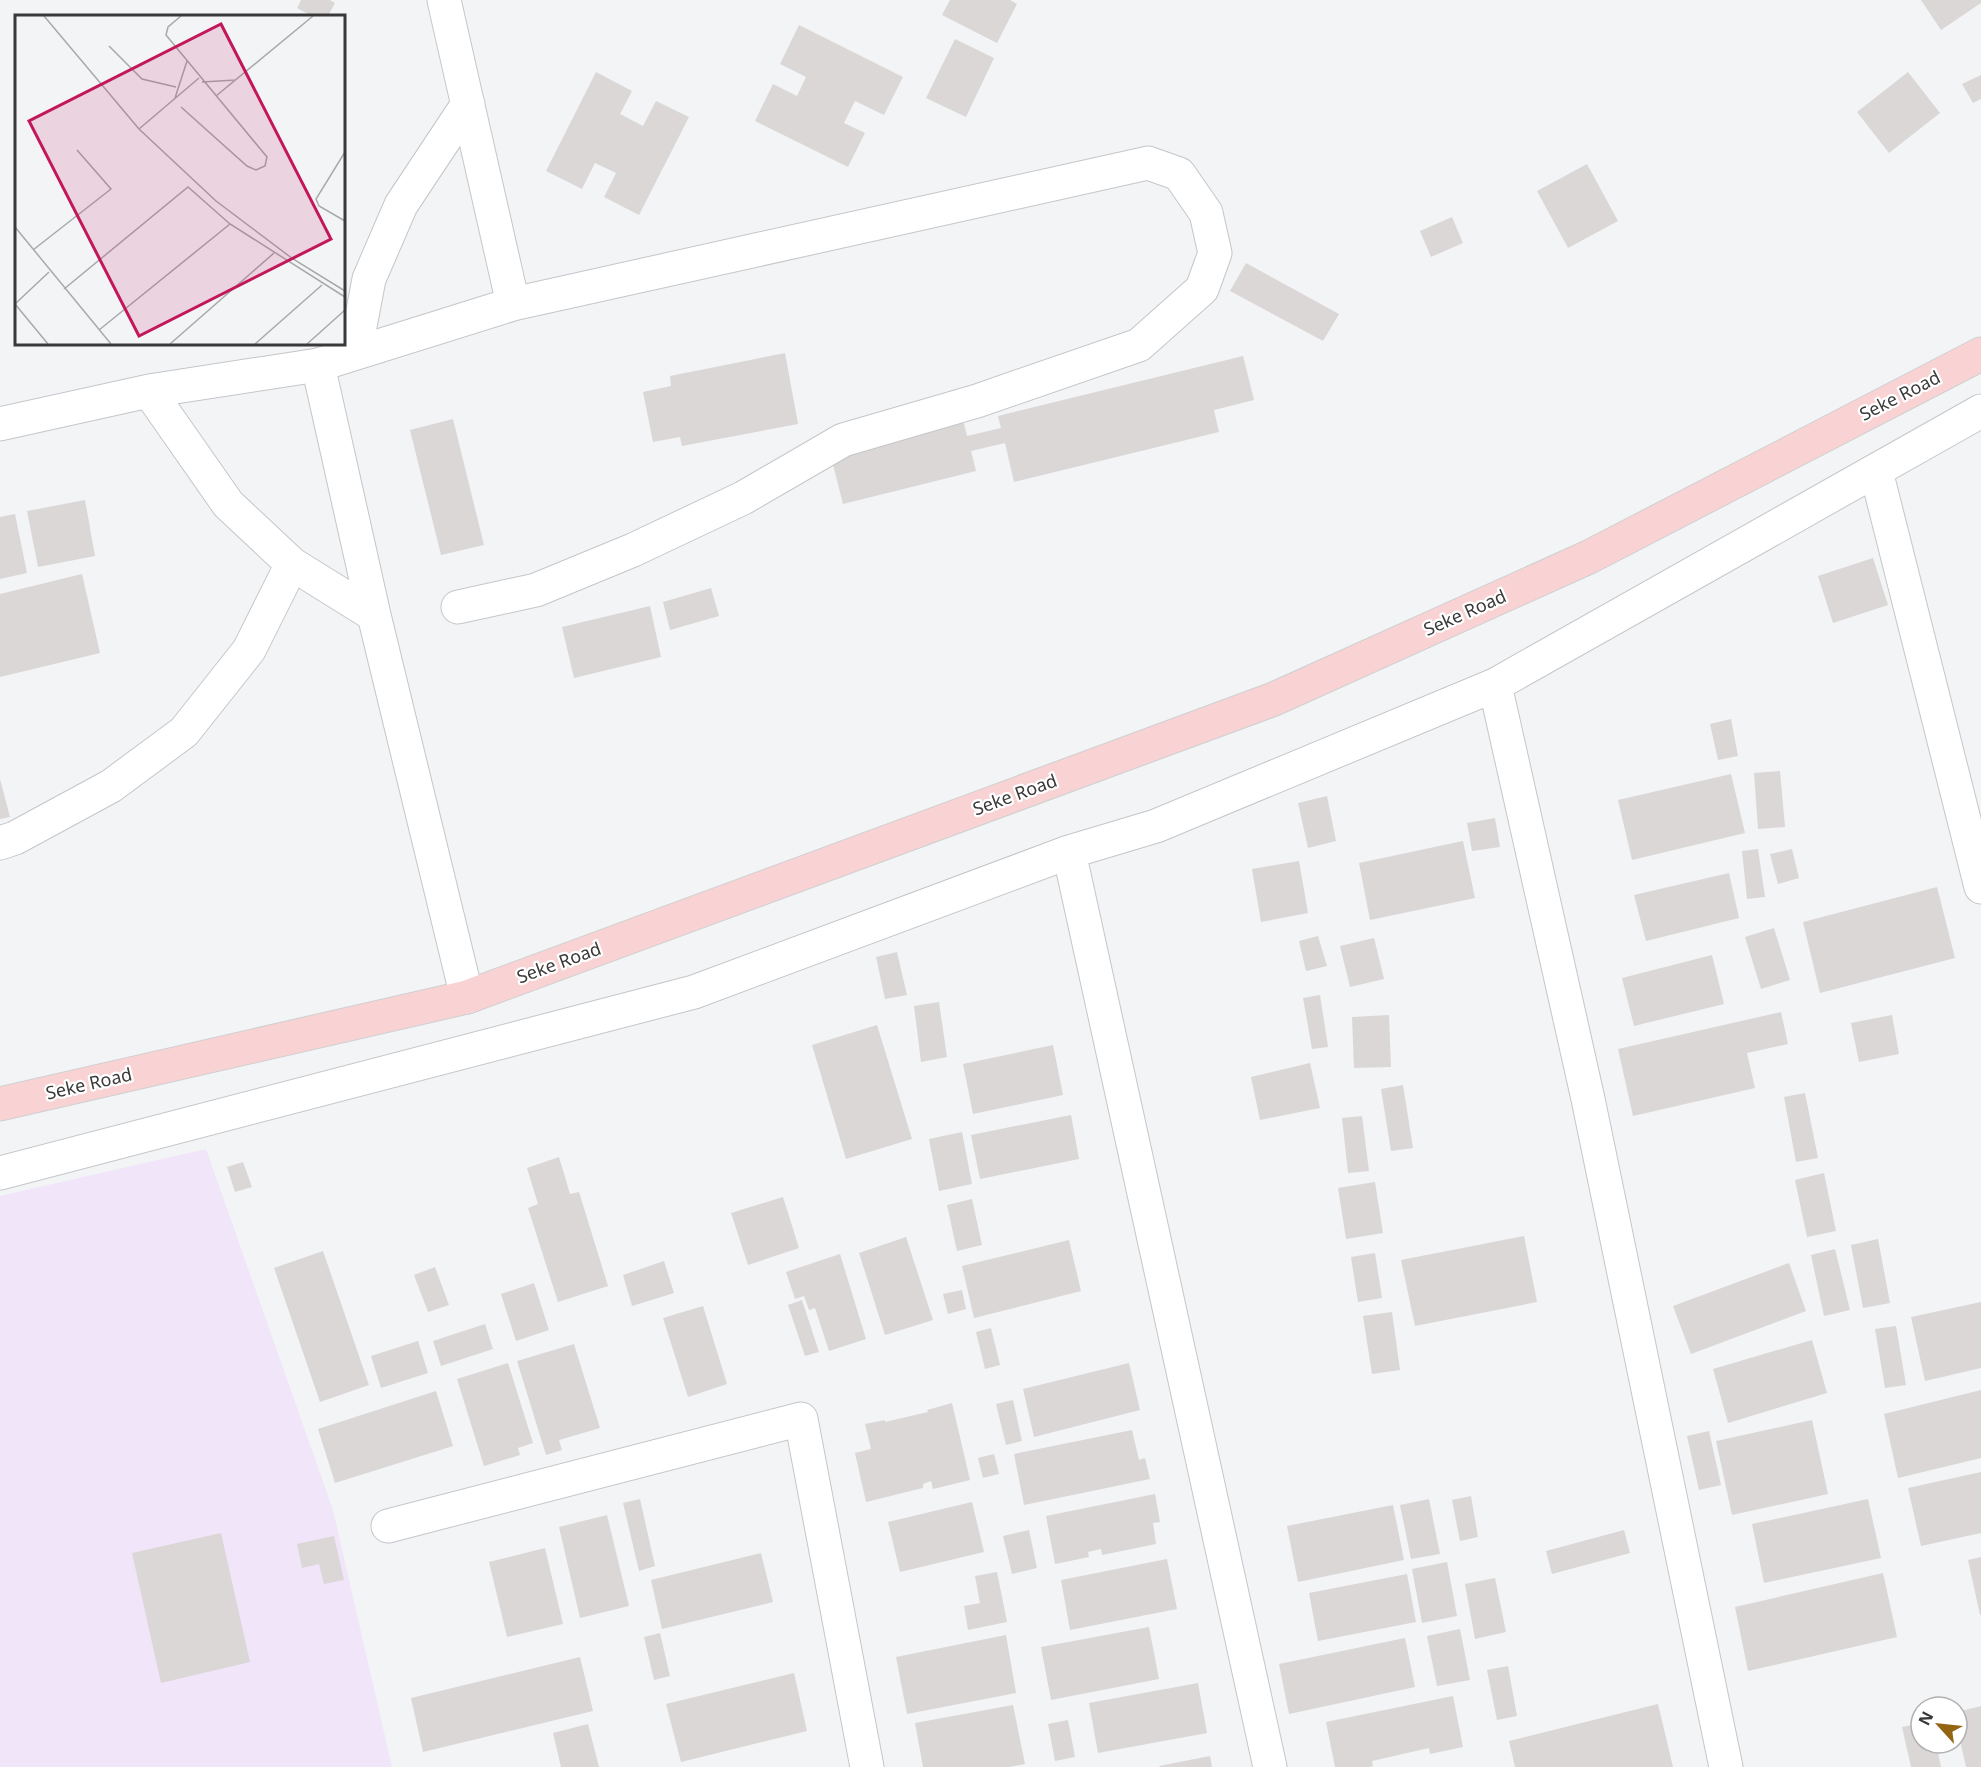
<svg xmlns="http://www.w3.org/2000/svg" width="1981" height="1767" viewBox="0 0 1981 1767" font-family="'Noto Sans',sans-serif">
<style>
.commercial{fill:#f0e5f9}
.building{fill:#dbd7d7}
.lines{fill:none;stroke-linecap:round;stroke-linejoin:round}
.minor-casing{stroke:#c4c6c9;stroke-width:35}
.major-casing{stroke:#cfcfd0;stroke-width:35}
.minor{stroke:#fff;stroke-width:33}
.major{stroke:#f9d3d4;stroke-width:33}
.labels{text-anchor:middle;stroke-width:4.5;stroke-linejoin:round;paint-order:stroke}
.street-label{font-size:18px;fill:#39393a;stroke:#fff}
.inset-road{fill:none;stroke:#a8a9ab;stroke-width:1.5}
.view{fill:#c2185b;fill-opacity:0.15;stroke:#c2185b;stroke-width:3}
.inset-edge{fill:none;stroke:#39393a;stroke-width:3}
</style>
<rect width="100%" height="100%" fill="#f2f4f6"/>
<path class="commercial" d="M206,1149L333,1510L392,1767H0V1196Z"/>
<path class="building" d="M301,0H330L335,3L328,16H312L297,8Z
M950,0H1010L1017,4L997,43L942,15Z
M1921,0H1981V3L1941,30Z
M799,25L903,77L884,115L855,101L844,123L865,133L848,167L755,121L773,84L797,96L806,77L780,64Z
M955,39L994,58L966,117L926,98Z
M596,72L632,91L620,114L643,126L656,101L689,117L639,215L604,197L616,173L595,163L582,189L546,171Z
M1908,72L1940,113L1889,153L1857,112Z
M1981,75V99L1973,103L1962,84Z
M1587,164L1618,221L1568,248L1537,191Z
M1452,217L1463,243L1431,257L1420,231Z
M1246,263L1339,314L1323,341L1230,291Z
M785,353L798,424L682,446L680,437L653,442L643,392L671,386L670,376Z
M1243,356L1254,400L1214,410L1219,432L1014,482L1005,443L971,451L976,471L843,504L830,453L963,420L967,436L1001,428L998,416Z
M453,419L484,545L441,555L410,430Z
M85,500L95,556L38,567L27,511Z
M15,514L27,573L0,579V517Z
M1873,558L1888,605L1833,623L1818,576Z
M82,574L100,653L0,677V594Z
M711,588L719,616L670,630L663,602Z
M650,606L661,657L574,678L562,627Z
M1731,719L1738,756L1718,760L1710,724Z
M1780,771L1785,827L1758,829L1754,773Z
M1731,774L1745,833L1632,860L1618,800Z
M0,779L10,817L0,819Z
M1327,796L1336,841L1308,848L1298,803Z
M1495,818L1500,847L1472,851L1467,823Z
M1463,841L1475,898L1370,920L1359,863Z
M1758,849L1765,897L1747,899L1742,851Z
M1792,849L1799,878L1778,884L1770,854Z
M1299,861L1308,913L1261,922L1252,869Z
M1729,873L1739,918L1646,941L1634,895Z
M1937,887L1955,958L1820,993L1803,922Z
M1774,928L1790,980L1761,989L1745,937Z
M1318,936L1327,966L1306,971L1299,941Z
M1374,938L1384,979L1350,987L1340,946Z
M897,952L907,995L885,999L876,957Z
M1712,955L1724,1004L1634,1026L1622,978Z
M1320,995L1328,1047L1312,1049L1303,998Z
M939,1002L947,1057L921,1062L914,1006Z
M1781,1012L1788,1044L1747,1053L1755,1088L1633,1116L1618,1049Z
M1389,1015L1391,1067L1354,1068L1352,1017Z
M1892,1015L1899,1054L1859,1062L1851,1023Z
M877,1025L912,1139L846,1159L812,1045Z
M1053,1045L1063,1095L973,1114L963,1064Z
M1310,1063L1320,1108L1260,1120L1251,1077Z
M1403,1085L1413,1148L1391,1151L1381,1089Z
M1805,1093L1818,1158L1796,1162L1784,1097Z
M1071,1115L1079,1159L980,1179L971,1135Z
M1362,1116L1369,1171L1348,1173L1342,1118Z
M962,1132L972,1184L939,1191L929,1139Z
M559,1157L570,1194L579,1192L608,1286L558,1302L528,1208L538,1204L527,1168Z
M243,1162L252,1187L235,1192L227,1167Z
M1824,1173L1836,1231L1807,1237L1795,1180Z
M1375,1182L1383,1233L1346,1239L1338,1188Z
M783,1197L799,1248L748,1265L731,1213Z
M972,1199L982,1245L957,1251L947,1205Z
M1524,1236L1537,1302L1415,1326L1401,1260Z
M906,1237L933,1320L885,1335L859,1253Z
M1878,1239L1890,1303L1863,1308L1851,1245Z
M1069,1240L1081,1291L974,1318L962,1266Z
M1835,1249L1850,1310L1824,1316L1811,1255Z
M323,1251L369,1385L320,1402L274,1268Z
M1375,1253L1382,1298L1358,1302L1351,1257Z
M840,1254L866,1339L829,1351L815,1308L809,1310L804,1296L795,1299L786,1272Z
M664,1261L674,1293L632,1306L623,1275Z
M1789,1263L1806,1311L1691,1354L1673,1306Z
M435,1267L449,1305L428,1312L414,1275Z
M534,1283L549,1330L516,1341L501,1294Z
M962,1290L966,1309L948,1314L943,1294Z
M802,1300L819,1352L805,1356L788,1305Z
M1981,1302V1368L1925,1381L1911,1317Z
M703,1306L727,1384L688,1397L663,1318Z
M1392,1312L1400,1370L1372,1374L1363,1316Z
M485,1324L493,1349L441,1366L433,1341Z
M1896,1326L1906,1385L1885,1388L1875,1329Z
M991,1328L1000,1365L985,1369L976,1332Z
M1812,1340L1827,1393L1728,1423L1713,1369Z
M418,1341L428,1373L381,1388L371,1356Z
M574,1344L600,1428L559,1440L562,1450L546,1455L517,1361Z
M508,1363L533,1443L518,1448L520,1455L484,1466L457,1379Z
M1129,1363L1140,1410L1034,1437L1023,1389Z
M1981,1390V1458L1898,1478L1884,1414Z
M436,1391L453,1446L335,1483L318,1429Z
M1013,1400L1022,1441L1006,1445L996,1404Z
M952,1403L970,1480L933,1489L931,1481L923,1484V1488L866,1502L855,1453L871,1449L865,1424L885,1420V1422L928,1412L927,1410Z
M1812,1420L1828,1494L1732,1515L1716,1441Z
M1132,1430L1139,1460L1145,1458L1150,1479L1024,1505L1014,1454Z
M1709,1431L1721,1485L1699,1490L1687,1436Z
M994,1454L999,1474L983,1478L978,1458Z
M1981,1472V1533L1921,1546L1908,1488Z
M1155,1494L1160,1522L1153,1523L1156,1544L1102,1555L1101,1549L1088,1552L1089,1557L1055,1564L1046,1516Z
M1471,1496L1478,1537L1460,1541L1452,1500Z
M640,1499L655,1566L639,1571L623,1503Z
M1429,1499L1440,1554L1411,1559L1400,1505Z
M1868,1499L1881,1558L1764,1583L1752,1524Z
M972,1502L984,1552L900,1572L888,1522Z
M1393,1505L1404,1560L1298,1582L1287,1526Z
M607,1515L629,1606L580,1618L559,1527Z
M1029,1530L1037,1568L1012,1574L1003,1536Z
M1624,1530L1630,1553L1552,1574L1546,1551Z
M221,1533L250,1662L161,1683L132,1553Z
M334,1536L344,1580L324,1584L319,1564L302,1568L297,1544Z
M545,1548L563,1624L507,1637L489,1562Z
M761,1553L773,1602L662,1629L651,1580Z
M1981,1557V1615H1980L1968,1560Z
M1167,1559L1177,1609L1070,1630L1061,1580Z
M1447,1562L1457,1616L1422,1623L1412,1569Z
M997,1572L1007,1622L968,1630L964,1606L980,1603L975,1576Z
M1883,1573L1897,1637L1748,1671L1735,1607Z
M1407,1574L1416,1622L1318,1641L1309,1593Z
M1495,1578L1506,1632L1475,1639L1465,1584Z
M1149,1627L1159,1679L1051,1700L1041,1647Z
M1460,1629L1470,1680L1437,1686L1427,1636Z
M660,1633L670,1676L654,1680L644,1637Z
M1006,1635L1016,1693L907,1714L896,1657Z
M1405,1638L1415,1687L1289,1714L1279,1664Z
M580,1657L593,1711L423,1752L411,1698Z
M1508,1666L1517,1716L1497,1720L1487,1670Z
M794,1673L807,1731L681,1762L666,1704Z
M1198,1683L1207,1733L1098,1753L1089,1703Z
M1453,1696L1463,1747L1430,1754L1429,1748L1372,1761L1373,1766L1369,1767H1335L1326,1722Z
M1658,1704L1673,1767H1515L1509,1741Z
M1013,1705L1025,1764L1009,1767H923L915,1723Z
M1981,1706V1767H1966L1957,1727V1712Z
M1068,1720L1075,1757L1055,1761L1048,1724Z
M1921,1723V1743H1936L1941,1767H1911L1902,1727Z
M588,1724L599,1767H561L553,1733Z
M1210,1756L1212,1767H1160L1159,1766Z"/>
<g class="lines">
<defs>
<path id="minor" d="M444,0L513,304
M355,353L369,279L401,205L468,104
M318,365L374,615L467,997
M149,391L228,504L292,564L374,615
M0,424L149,391L318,365L513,304L1148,163L1179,174L1206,213L1215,253L1202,289L1139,345L977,401L843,440L743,498L633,550L536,590L458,607
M1876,471L1981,887
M1495,685L1588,1099L1726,1767
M0,843L15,838L111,786L184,732L249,650L292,564
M1069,852L1270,1767
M0,1173L694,992L1069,852L1156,826L1495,685L1981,411
M388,1526L801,1419L867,1767"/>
<path id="major" d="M0,1104L467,997L1274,699L1589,557L1981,354"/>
</defs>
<use href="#minor" class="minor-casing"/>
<use href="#major" class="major-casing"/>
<use href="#minor" class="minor"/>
<use href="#major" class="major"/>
</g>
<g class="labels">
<g class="street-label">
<text transform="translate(1900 396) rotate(-27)" y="6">Seke Road</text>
<text transform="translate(1465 613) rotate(-24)" y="6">Seke Road</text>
<text transform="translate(1015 795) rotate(-20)" y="6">Seke Road</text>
<text transform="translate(559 963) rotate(-20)" y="6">Seke Road</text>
<text transform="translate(89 1084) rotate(-13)" y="6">Seke Road</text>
</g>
</g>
<g transform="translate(15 15)">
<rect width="330" height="330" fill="#f2f4f6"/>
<path class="inset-road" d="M29,1L124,114L201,186L278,244L330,276M94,31L127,64L161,72M187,67L221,65M201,81L298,1M160,83L172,46M166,92L232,151L241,155L250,151L252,142L151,20L153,12L166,1M124,114L184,63M330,137L301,184L304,191L330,206M0,212L96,329M18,235L96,174L62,135M49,274L173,172L215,209L330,282M0,289L33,329M0,289L34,257M84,315L215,209M155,329L259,238M240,329L307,270M292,329L330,295"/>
<path class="view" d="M206,9L316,224L124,321L14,106Z"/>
<rect width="330" height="330" class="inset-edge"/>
</g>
<g transform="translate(1939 1725) rotate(297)"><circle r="28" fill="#ffffff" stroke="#b0b0b0" stroke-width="1.5"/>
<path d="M0-4.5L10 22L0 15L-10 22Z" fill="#936412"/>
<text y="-9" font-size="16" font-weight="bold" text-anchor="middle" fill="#39393a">N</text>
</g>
</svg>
